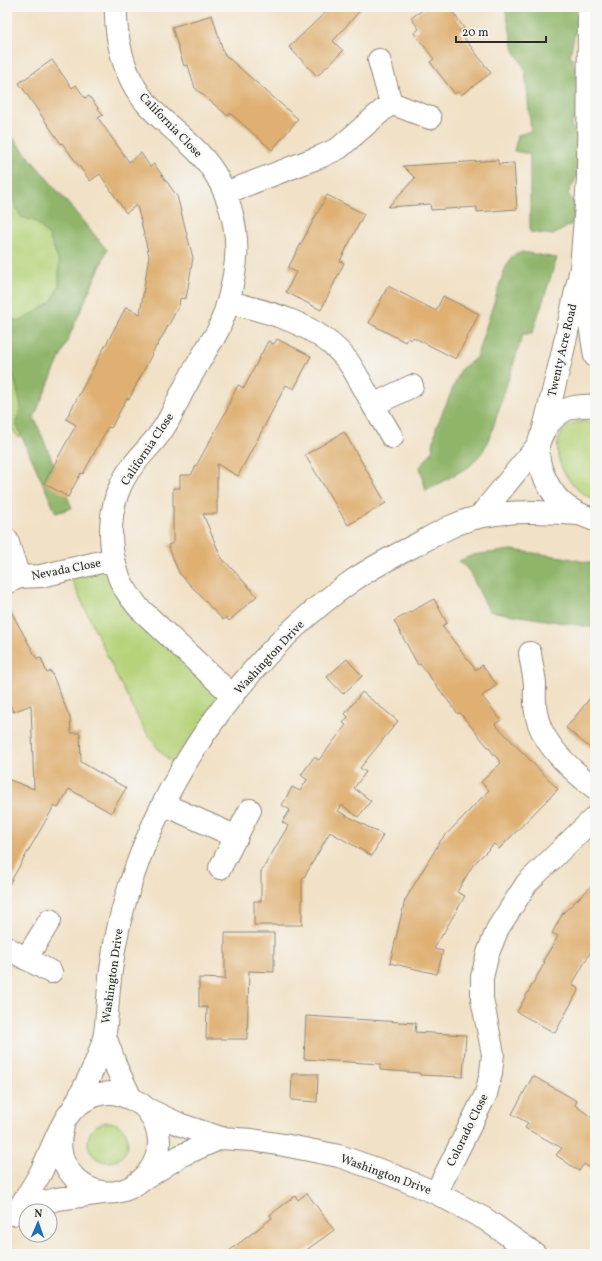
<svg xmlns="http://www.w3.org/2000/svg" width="602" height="1261" viewBox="0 0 602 1261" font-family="Vollkorn,serif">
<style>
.green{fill:#b6d37a;stroke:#707f52}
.forest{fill:#90b56a;stroke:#5e704a}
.building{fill:#dfb072}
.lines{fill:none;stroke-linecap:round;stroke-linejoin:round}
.minor-casing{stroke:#8e8678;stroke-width:24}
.minor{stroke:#fff;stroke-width:22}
.labels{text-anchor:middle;stroke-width:4;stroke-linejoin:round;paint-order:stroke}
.street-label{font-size:12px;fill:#2b2b2b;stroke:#f6f6f2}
</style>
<rect width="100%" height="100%" fill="#f6f6f2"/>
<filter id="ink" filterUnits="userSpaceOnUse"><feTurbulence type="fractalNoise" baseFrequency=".025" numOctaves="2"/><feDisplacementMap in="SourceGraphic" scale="8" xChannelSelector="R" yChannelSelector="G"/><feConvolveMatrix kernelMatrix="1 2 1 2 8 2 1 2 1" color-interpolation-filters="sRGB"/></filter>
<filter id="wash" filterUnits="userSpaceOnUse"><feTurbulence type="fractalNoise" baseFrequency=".012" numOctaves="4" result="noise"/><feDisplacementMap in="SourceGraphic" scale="16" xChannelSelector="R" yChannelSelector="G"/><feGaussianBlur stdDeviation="0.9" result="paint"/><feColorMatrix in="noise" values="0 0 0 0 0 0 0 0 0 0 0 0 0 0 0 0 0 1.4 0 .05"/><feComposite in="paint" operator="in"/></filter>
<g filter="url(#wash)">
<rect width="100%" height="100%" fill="#f1e1c6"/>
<path class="green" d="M7,152L103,261L19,438L7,423Z
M590,422L595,423V500C572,493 548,457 561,434C564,429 569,424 575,423C580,421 586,422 590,422Z
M114,559L119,578L233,696L180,771L159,750L144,729L118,679L66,568Z
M88 1142a20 20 0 1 1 40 0a20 20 0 1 1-40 0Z"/>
<path class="forest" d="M505,7H583V14L575,32L570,55L581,78L576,116L571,125L583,149L577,176L568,194L576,205L572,224L553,235L530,232V154L514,151L518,135L531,131L525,69L514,50Z
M7,131L107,250L34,417L72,508L56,513L16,423L21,406L16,384L9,364H7V319L21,321L51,302L59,286V262L49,236L36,222L21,217L15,205L9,183L7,181Z
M522,252L557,258L532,334H523L491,434L483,451L470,466L426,491L420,467L432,452L436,428L461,369L476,358L504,271L512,256Z
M512,550L562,557L595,564V628L489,611L469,571L459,561L473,555Z"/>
<g id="blocks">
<path class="building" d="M331,7H363L333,41L343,51L317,76L289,47Z
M427,7H449L464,28L459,31L491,73L461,95L458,92L455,94L430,62L434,59L414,33L419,29L411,18Z
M212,15L224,54L298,119L272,150L230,113L228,116L195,88L188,65L184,66L172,27Z
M52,60L72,88L76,85L85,98L89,96L103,115L98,118L129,162L141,153L150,167L154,164L177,196L193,258L186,299L180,298L179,306L157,346H156L129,399L127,398L111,428L108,427L83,474L81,473L68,497L44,483L76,425L66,419L126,307L140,314L149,256L137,205L126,213L100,174L90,181L62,143L61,144L19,83Z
M498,160V164L514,163L517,209L477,212V207L431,210L430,204L388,207L415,178L403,166Z
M327,195L364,214L340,261L344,263L321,310L286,292L296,272L288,268Z
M388,286L436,311L443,296L479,314L456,359L413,337L411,340L407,338L405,342L369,323Z
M277,339L311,356L294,389L286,385L238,476L217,464V514H203L221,557L257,596L229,621L226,617L223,620L179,573L168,545L174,543L173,541V488H180V475H191L228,408L227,407L238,385L244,388L268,341L274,344Z
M344,432L386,503L348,525L305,455Z
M434,599L447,623L442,626L476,670L482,665L497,685L482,696L501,720L495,724L558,789L499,849L494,844L473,865L457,892L465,896L434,949L443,951L437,974L390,963L405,900L441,840L489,790L481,782L501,763L460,713L458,714L420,664L418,665L394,621Z
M7,604L37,659L41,658L47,673L51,671L70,718L71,733H80L81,762L126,788L111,813L69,789L58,808L54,806L7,888V779L34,789L31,705L13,712L7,697Z
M347,659L362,676L343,694L327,677Z
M362,692L398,721L360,768L366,772L354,788L371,801L358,817L342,805L338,811L383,835L372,856L330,832L302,881V925H254V901H261V872L288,826L282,822L290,810L282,805L292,787L300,791L307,780L301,775L314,757L319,760L346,725L343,723L348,717L345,714Z
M595,692V752L566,728Z
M595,883V944L572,985L579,989L555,1033L517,1012L545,962L543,961L558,936L552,933L563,913Z
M225,933H274V972L249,971L247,1039H206L207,1007H199V978L225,979Z
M306,1016L416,1023L415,1032L466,1035L463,1077L420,1075V1073L380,1070V1064L304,1059Z
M292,1074H318L317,1102L291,1100Z
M533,1076L577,1101L575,1105L595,1120V1172L584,1164L579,1171L556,1155L562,1148L525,1128L528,1123L512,1114Z
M307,1193L334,1230L301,1254H225L272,1218L270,1215L295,1196L298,1200Z"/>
</g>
</g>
<g filter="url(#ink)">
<use href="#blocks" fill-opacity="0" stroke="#8e8678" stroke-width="1"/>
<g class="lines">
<defs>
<path id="minor" d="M116,7C115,34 122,66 136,89C151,114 178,131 198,152C229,184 242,232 234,275C231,292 227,309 220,325C218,332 213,339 209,345C201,359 192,373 185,387C177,401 172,416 163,429C152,446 135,459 125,477C108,506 107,546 119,577C123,588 131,598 139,608L233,696
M379,60L391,103L430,118
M225,193L322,156L339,148L391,103
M583,281L595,356
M228,302C270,312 318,324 347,360C357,374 365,390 373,405
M595,406C573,405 561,408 547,426C543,432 539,439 538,446C537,466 547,487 560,501C570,511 583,516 595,520
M543,432L562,355L581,268L588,179L589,7
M392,437L373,405L412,386
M479,517L538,445
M7,540L19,577
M7,583L19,577L41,576L114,559
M530,653C531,663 534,673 535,684C535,693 534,702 536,712C540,742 571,770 595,788
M163,804L237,837
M220,868L250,810
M7,948L51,972
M26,959L50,920
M105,1036L117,1069L131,1098
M145,1108L181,1125L221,1138L252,1140L284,1145L339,1156L385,1172L436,1193L485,1219L535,1254
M73,1109C85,1086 97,1064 104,1038C106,1030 106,1021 107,1013C108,998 109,984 111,970C115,937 123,904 134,873C172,761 255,649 352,581C371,568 392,557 412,547C433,536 455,522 479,517C511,510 545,512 578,514
M146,1178L180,1156L221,1138
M436,1193L486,1094L491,1073L493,1054L482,999V977L488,953L498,928L527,883L595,817
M19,1209C26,1196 35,1184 42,1170C50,1153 61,1121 74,1108C80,1103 87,1099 94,1096C102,1093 113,1092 121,1095C130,1098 141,1102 147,1110C157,1124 163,1141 156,1158C143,1194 99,1205 73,1176C67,1169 62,1161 61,1152C59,1141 61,1133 64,1122
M13,1214L19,1209L57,1199L103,1193"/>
</defs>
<use href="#minor" class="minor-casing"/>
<use href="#minor" class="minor"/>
</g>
</g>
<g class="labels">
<g class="street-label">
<text transform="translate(171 125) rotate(46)" y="4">California Close</text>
<text transform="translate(562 350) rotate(-77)" y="4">Twenty Acre Road</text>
<text transform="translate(147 449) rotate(-56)" y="4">California Close</text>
<text transform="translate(66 569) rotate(-11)" y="4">Nevada Close</text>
<text transform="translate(269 657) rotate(-47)" y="4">Washington Drive</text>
<text transform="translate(112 976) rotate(-82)" y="4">Washington Drive</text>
<text transform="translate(467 1130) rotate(-64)" y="4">Colorado Close</text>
<text transform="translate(386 1174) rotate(20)" y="4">Washington Drive</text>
</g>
</g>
<rect width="602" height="1261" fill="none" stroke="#f6f6f2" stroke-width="24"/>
<g transform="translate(38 1223) rotate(2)"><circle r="19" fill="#f6f6f2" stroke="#a5a5a2"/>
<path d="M0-3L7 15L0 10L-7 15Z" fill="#1f6fb2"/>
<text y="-6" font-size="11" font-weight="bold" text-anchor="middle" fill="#2b2b2b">N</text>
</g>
<path d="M456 36v6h90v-6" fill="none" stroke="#2b2b2b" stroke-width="2"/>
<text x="462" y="36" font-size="12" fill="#2b2b2b" stroke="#f6f6f2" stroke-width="3" paint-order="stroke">20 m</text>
</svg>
